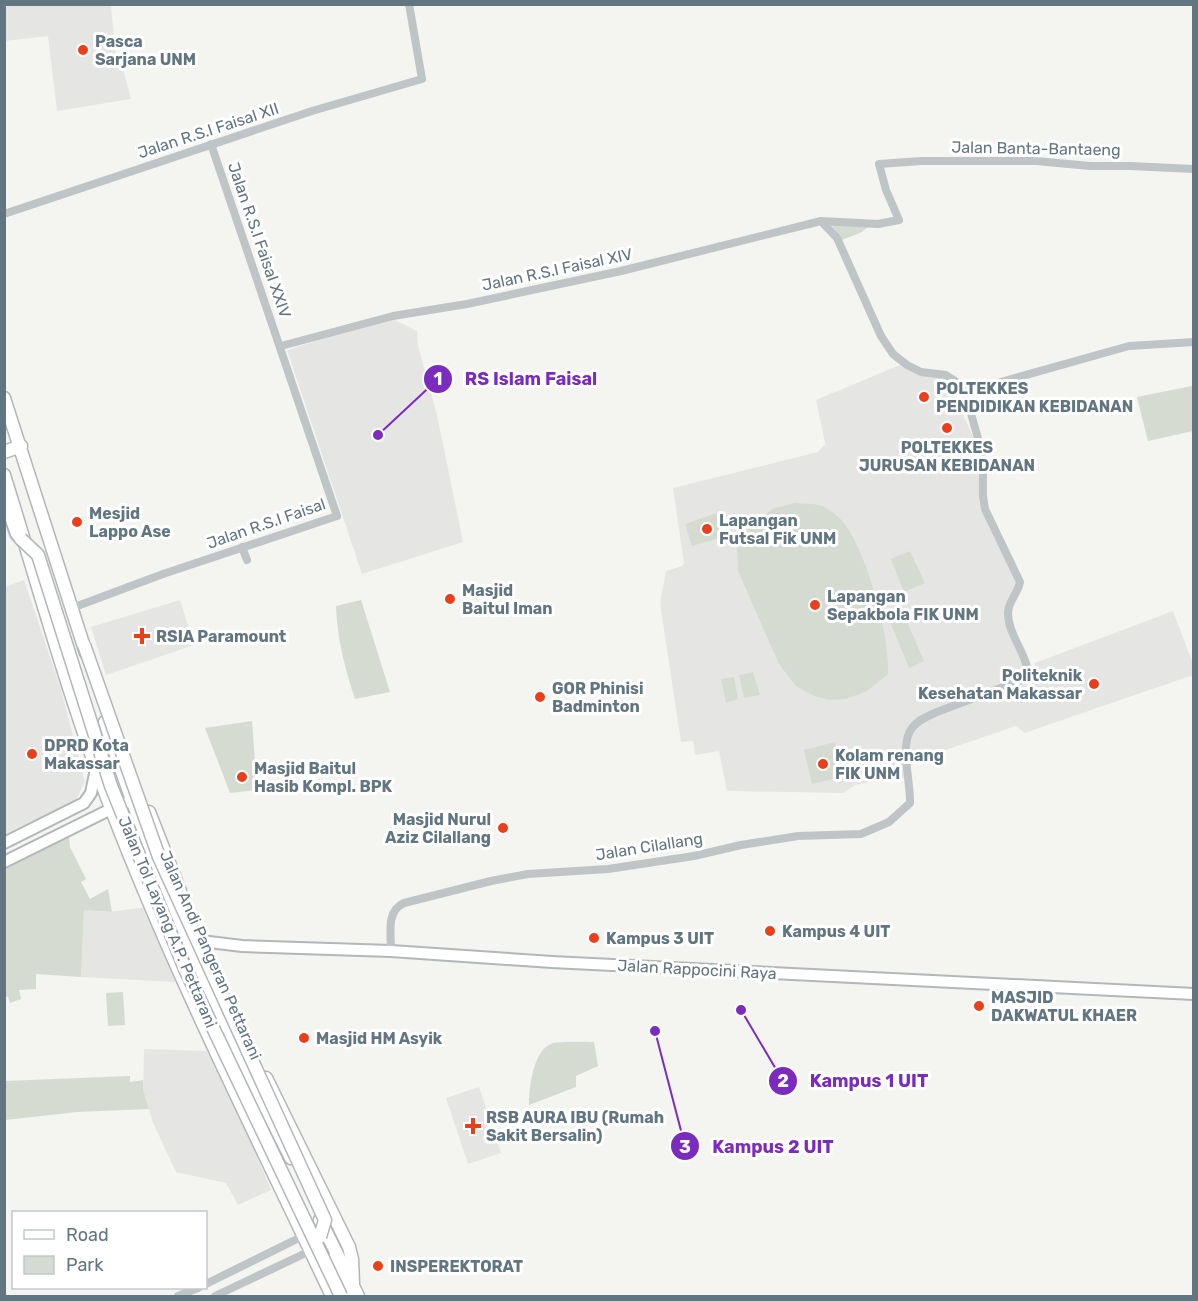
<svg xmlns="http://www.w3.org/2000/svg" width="1198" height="1301" viewBox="0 0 1198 1301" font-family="Rubik,sans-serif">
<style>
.built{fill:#e5e6e4}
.green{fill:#d5dbd1}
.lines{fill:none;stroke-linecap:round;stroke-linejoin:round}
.major-casing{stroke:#b2b7ba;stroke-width:14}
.highway-casing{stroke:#b2b6b9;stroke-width:15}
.minor{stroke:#bfc4c6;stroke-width:8}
.major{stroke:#fff;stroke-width:10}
.highway{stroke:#fff;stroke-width:12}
.highway-bridge-casing{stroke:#b2b6b9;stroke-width:15;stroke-linecap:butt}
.highway-bridge{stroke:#fff;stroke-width:12}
.poi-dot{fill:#e9401b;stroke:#fff;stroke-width:2}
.labels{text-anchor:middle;stroke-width:6;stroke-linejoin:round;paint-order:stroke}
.poi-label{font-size:16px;font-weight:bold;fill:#627682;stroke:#fff;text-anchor:start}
.street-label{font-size:16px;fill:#627682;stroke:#fff}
.leader{fill:none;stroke:#7b2cbf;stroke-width:2}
.callout-dot{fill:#7b2cbf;stroke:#fff;stroke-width:2}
.mark-label{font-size:18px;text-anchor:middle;font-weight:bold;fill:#fff}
.callout-label{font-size:18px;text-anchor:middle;font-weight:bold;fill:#7b2cbf;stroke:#fff;stroke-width:6;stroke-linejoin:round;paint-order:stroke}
</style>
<rect width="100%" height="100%" fill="#f4f4f0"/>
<path class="built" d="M4,5H111L116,59L123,69L131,99L57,111L48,36L5,41Z
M391,318L417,331L418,346L437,415L463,542L362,574L287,350Z
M900,365L906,369L946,378L981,454L982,496L1020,582L1007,609L1025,666L1024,675L912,725L905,778H892L855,785L843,793L727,791L719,751L695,755L693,741L681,742L660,603L666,571L682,566L684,563L673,488L818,452L824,445L826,447L816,400Z
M24,580L60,686L85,782L76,800L5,834V587Z
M180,600L194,645L106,675L91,627Z
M1173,611L1193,664V675L1036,729L1025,733L1016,726L913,761L909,741L911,733L923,721L1027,681L1034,673L1035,663Z
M147,907L175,982L81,977L84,910L109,912Z
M144,1049L207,1051L244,1125L271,1190L238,1205L226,1183L176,1172L153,1123L143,1089Z
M479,1087L501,1153L468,1164L446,1098Z"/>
<path class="green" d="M831,224L868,227L860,233L842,240Z
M1192,386L1193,431L1148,441L1137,397Z
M795,503C803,504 815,503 822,506C830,509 843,520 847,527C868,559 890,636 888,674L867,691L846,699L829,700L814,696L796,686L779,664L738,571L737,547L750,527L772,509Z
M722,511L729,535L692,546L685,524Z
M910,551L925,583L904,592L891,559Z
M361,600L390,692L355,699C345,669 337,638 336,606Z
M904,615L924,661L909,668L890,622Z
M753,672L760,695L744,698L739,675Z
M734,677L738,699L726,703L721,679Z
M252,721L257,790L230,793L205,728Z
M835,742L842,777L812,784L804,750Z
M69,836L70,847L86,879L81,882L90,899L108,889L112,912L84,910L81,977L36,974V989L19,990L21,999L10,1003L8,997L4,996L5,869Z
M123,992L125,1025L108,1026L106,993Z
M594,1042L598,1066L576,1076V1087L529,1105C529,1088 533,1051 551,1044C557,1041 585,1042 594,1042Z
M130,1076V1082L143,1080V1089L149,1109L77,1112L5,1120V1081Z"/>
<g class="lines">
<defs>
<path id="major" d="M4,500L16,534L22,541
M4,843L84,803L91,793L96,769
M4,862L111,809L131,801
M201,941L242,946L391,951L552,962L1194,994"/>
<path id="highway" d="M4,398L86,653
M4,452L21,446
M4,475C39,587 69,699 111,808C175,975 256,1135 332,1296
M105,722C154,872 219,1017 291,1158
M149,812L180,891
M266,1078L349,1247L352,1259L353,1284
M320,1220L358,1296
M331,1260L348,1296"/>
</defs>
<use href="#major" class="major-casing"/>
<use href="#highway" class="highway-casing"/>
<path class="minor" d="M4,214L312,111L422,79L409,4
M821,221L837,238L881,336L893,354L907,365L921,372L946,375L966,388
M281,346L393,316L467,304L621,271L821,221L878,224L899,220L886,190L879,164L921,161H1036L1090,166H1130L1194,169
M966,388L983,387L1129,346L1194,342
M242,547L247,560
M72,608L163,574L337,516L211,144
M391,951C391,933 386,911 404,903L491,881L528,874L608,869L694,856L741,845L798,836L861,834L889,822L910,803C911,783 899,744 912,728C918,720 928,716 937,712L1022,680C1025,676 1028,672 1027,667C1023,649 1008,633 1008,613C1008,602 1018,593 1020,582L985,509L983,496V456L968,403L966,388
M206,1284L303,1236
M178,1296L198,1288
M215,1296L310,1251"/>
<use href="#major" class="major"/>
<use href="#highway" class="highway"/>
<defs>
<path id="highway-bridge" d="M21,539L38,555L111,786L185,969L341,1296
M84,645L159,857L325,1220L320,1237"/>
</defs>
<use href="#highway-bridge" class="highway-bridge-casing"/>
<use href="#highway-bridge" class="highway-bridge"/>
</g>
<g class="poi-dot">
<circle cx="83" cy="50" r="6"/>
<circle cx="924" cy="397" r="6"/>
<circle cx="947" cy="428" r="6"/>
<circle cx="77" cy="522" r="6"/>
<circle cx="707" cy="529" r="6"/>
<circle cx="450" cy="599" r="6"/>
<circle cx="815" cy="605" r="6"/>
<path d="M139 627h6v6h6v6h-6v6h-6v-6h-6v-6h6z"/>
<circle cx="1094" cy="684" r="6"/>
<circle cx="540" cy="697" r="6"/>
<circle cx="32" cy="754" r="6"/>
<circle cx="823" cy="764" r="6"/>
<circle cx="242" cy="777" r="6"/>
<circle cx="503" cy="828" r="6"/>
<circle cx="770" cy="931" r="6"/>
<circle cx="594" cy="938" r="6"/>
<circle cx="979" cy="1006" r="6"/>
<circle cx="304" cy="1038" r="6"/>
<path d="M470 1117h6v6h6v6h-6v6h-6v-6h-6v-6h6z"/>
<circle cx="378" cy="1266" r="6"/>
</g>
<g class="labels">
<g class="poi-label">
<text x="95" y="47">Pasca<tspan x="95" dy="18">Sarjana UNM</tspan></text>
<text x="936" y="394">POLTEKKES<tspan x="936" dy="18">PENDIDIKAN KEBIDANAN</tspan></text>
<text x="947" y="453" text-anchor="middle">POLTEKKES<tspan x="947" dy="18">JURUSAN KEBIDANAN</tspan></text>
<text x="89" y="519">Mesjid<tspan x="89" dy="18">Lappo Ase</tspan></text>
<text x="719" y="526">Lapangan<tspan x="719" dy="18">Futsal Fik UNM</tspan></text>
<text x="462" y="596">Masjid<tspan x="462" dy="18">Baitul Iman</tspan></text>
<text x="827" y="602">Lapangan<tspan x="827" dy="18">Sepakbola FIK UNM</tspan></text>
<text x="156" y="642">RSIA Paramount</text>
<text x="1082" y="681" text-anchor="end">Politeknik<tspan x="1082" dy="18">Kesehatan Makassar</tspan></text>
<text x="552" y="694">GOR Phinisi<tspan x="552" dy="18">Badminton</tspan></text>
<text x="44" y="751">DPRD Kota<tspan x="44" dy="18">Makassar</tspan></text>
<text x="835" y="761">Kolam renang<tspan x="835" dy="18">FIK UNM</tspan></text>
<text x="254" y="774">Masjid Baitul<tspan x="254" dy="18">Hasib Kompl. BPK</tspan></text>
<text x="491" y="825" text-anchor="end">Masjid Nurul<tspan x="491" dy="18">Aziz Cilallang</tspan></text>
<text x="782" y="937">Kampus 4 UIT</text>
<text x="606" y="944">Kampus 3 UIT</text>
<text x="991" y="1003">MASJID<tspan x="991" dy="18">DAKWATUL KHAER</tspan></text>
<text x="316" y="1044">Masjid HM Asyik</text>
<text x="486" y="1123">RSB AURA IBU (Rumah<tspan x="486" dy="18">Sakit Bersalin)</tspan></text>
<text x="390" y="1272">INSPEREKTORAT</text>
</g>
<g class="street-label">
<text transform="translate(208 130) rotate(-18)" y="6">Jalan R.S.I Faisal XII</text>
<text transform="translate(1036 148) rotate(1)" y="6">Jalan Banta-Bantaeng</text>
<text transform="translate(260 240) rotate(71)" y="6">Jalan R.S.I Faisal XXIV</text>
<text transform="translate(557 269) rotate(-12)" y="6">Jalan R.S.I Faisal XIV</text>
<text transform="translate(266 523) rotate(-19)" y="6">Jalan R.S.I Faisal</text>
<text transform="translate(649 846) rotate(-9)" y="6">Jalan Cilallang</text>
<text transform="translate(168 922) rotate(67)" y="6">Jalan Tol Layang A.P. Pettarani</text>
<text transform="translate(211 955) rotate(66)" y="6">Jalan Andi Pangeran Pettarani</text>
<text transform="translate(697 969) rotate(3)" y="6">Jalan Rappocini Raya</text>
</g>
</g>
<path class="leader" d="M378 435L438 379M741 1010L783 1081M655 1031L685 1146"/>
<g class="callout-dot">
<circle cx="378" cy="435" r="6"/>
<circle cx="741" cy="1010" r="6"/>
<circle cx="655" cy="1031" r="6"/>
<circle cx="438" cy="379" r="15"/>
<circle cx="783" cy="1081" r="15"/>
<circle cx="685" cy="1146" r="15"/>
</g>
<g class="mark-label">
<text x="438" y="385">1</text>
<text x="783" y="1087">2</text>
<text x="685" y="1153">3</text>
</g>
<g class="callout-label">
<text x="531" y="385">RS Islam Faisal</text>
<text x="869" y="1087">Kampus 1 UIT</text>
<text x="773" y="1153">Kampus 2 UIT</text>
</g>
<rect width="1198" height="1301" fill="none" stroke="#627682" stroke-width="12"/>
<rect x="12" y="1211" width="195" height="78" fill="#ffffff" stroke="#c0c8cd" stroke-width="1.5"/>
<rect x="24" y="1230" width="30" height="9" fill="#ffffff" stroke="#c0c8cd" stroke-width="1.5"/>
<text x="66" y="1241" font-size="18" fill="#627682">Road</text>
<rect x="24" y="1256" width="30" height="18" fill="#d5dbd1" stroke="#c0c8cd" stroke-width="1.5"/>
<text x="66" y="1271" font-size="18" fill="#627682">Park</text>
</svg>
